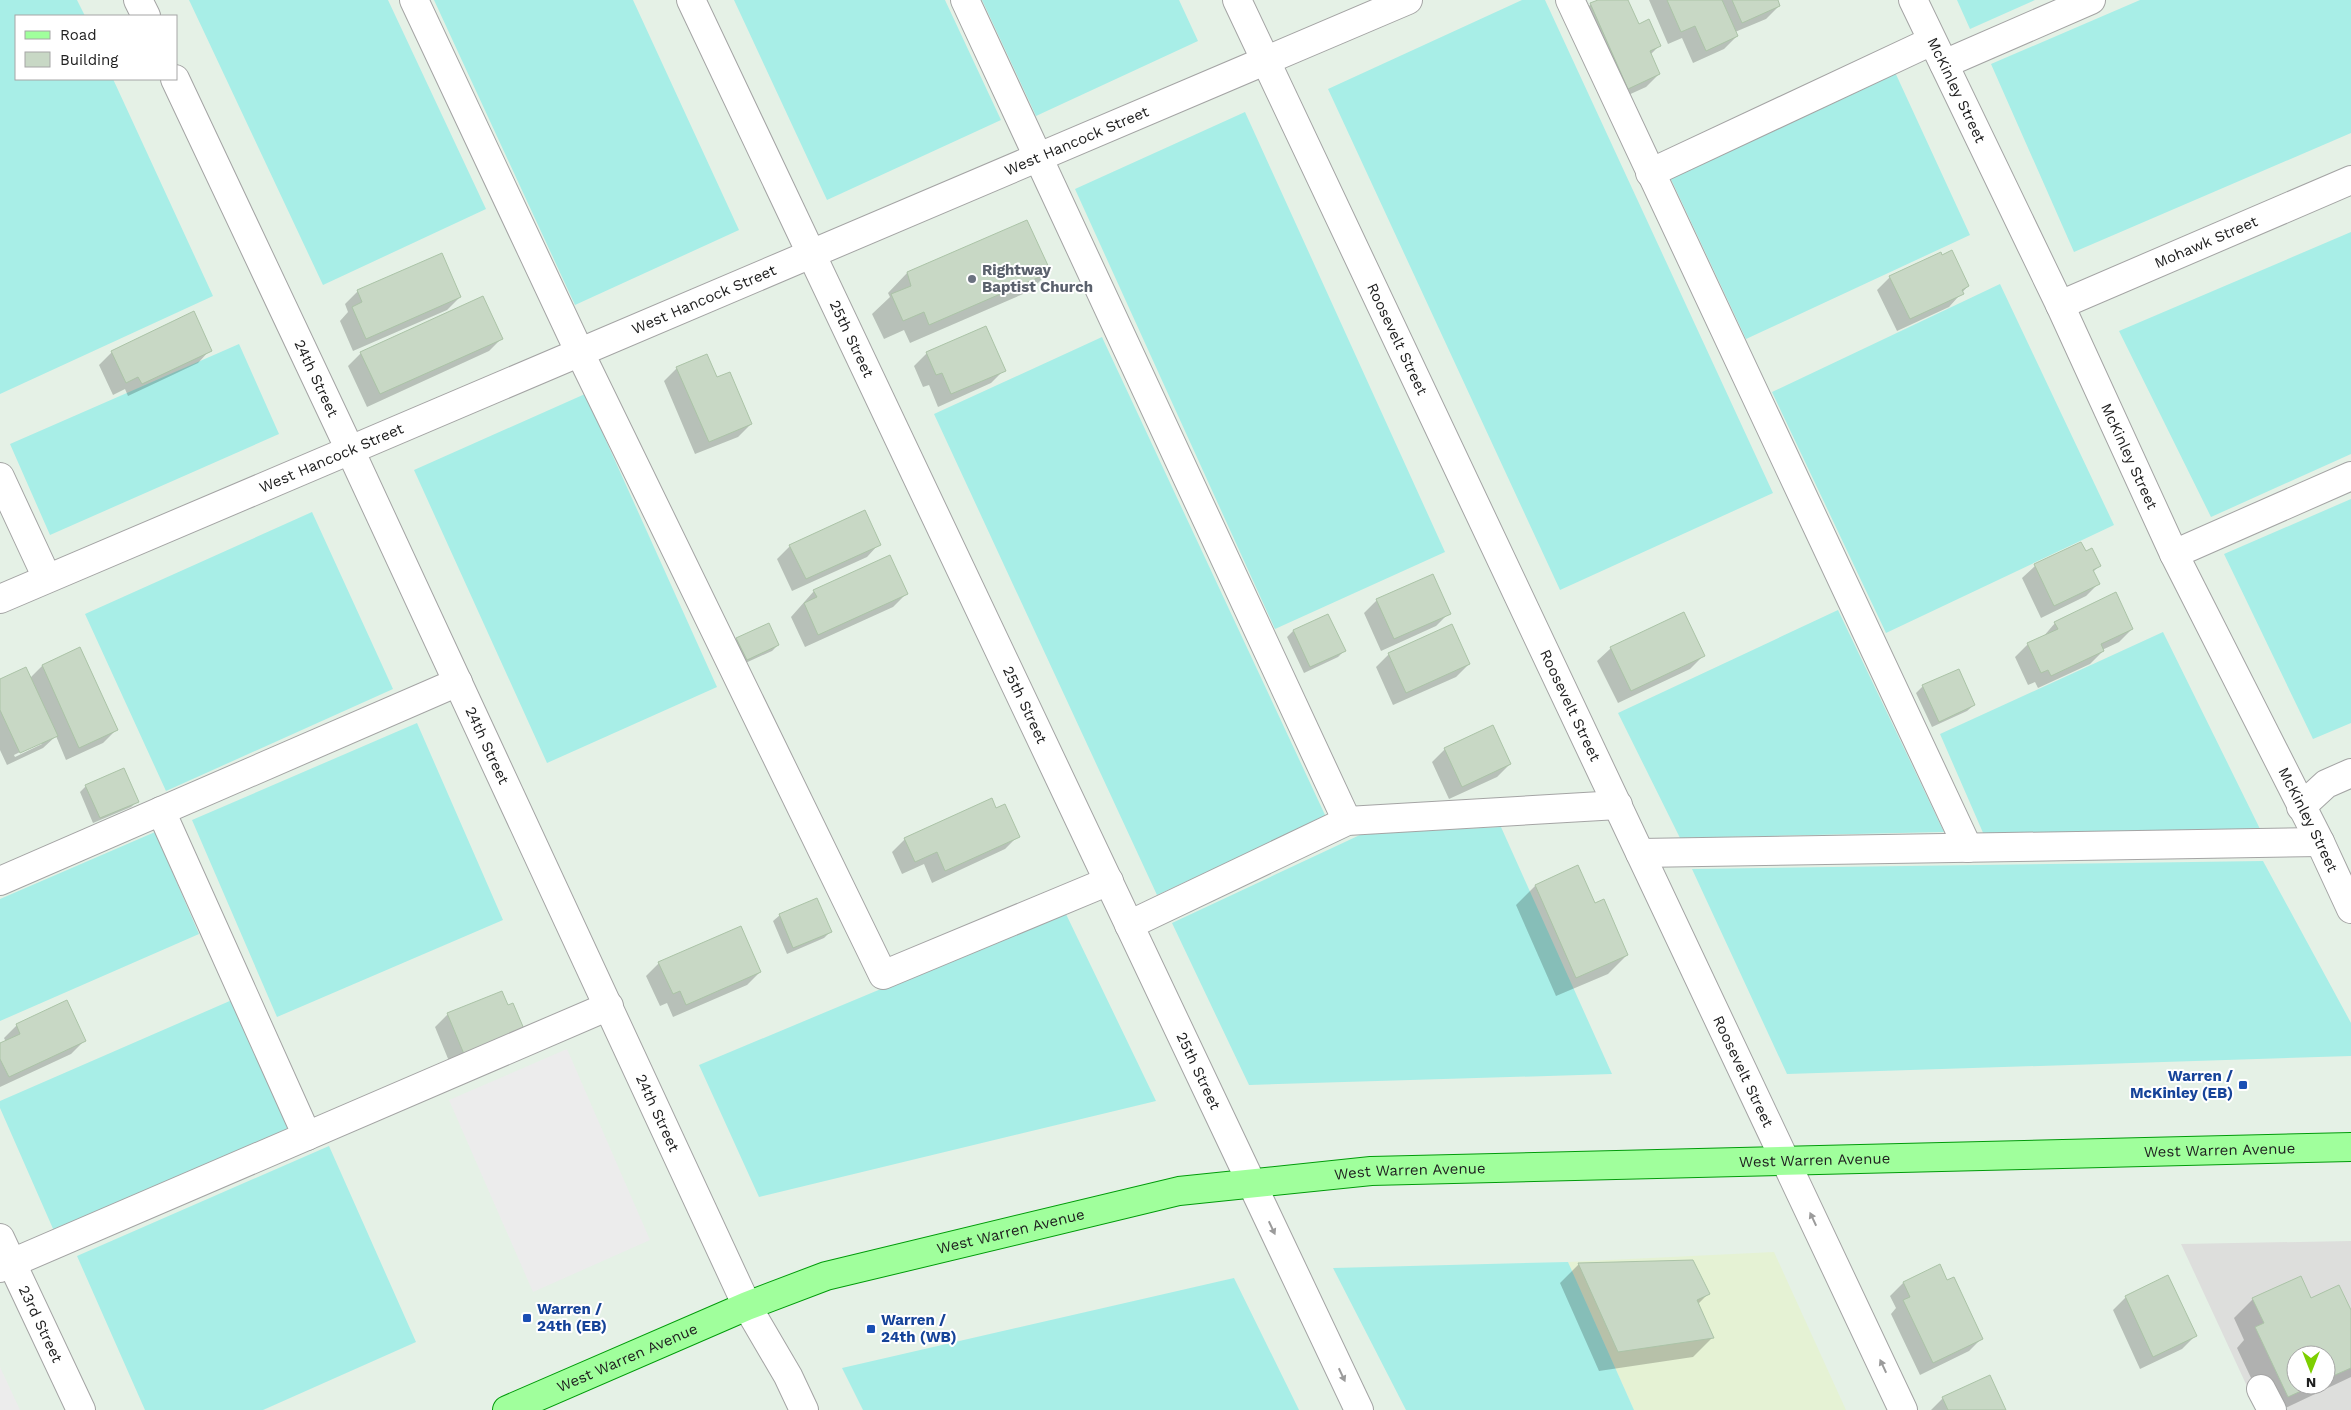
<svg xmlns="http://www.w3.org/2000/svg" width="2351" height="1410" viewBox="0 0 2351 1410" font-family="'Work Sans',sans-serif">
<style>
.residential{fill:#dddedc;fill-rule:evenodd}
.commercial{fill:#e5f2d4}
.grass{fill:#a8eee7}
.parking{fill:#ececec}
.shadow{fill:#0003;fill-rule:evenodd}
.building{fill:#c8d8c5;stroke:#abc3a7}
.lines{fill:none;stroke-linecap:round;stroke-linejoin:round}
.minor-casing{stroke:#a4a4a4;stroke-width:30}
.major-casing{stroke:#009b0a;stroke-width:30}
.minor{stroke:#fff;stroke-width:28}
.major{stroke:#a0ff9c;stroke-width:28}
.oneway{fill:#9b9b9b}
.worship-dot{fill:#6b7280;stroke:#fff;stroke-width:2}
.transit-dot{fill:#1a4fb4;stroke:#fff;stroke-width:2}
.labels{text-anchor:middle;stroke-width:4;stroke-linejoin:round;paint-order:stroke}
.street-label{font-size:15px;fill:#202020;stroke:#fff}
.worship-label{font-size:15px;font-weight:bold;fill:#5b616d;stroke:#fff;text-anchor:start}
.transit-label{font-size:15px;font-weight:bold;fill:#164399;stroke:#fff;text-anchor:start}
</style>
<rect width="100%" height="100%" fill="#e5f1e6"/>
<path class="residential" d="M2351,1241V1410H2258L2181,1244ZM2296,1355H2326V1385H2296Z"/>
<path class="commercial" d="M1774,1252L1846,1410H1634L1568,1262Z"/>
<path class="grass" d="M0,0H77L85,16H16V79H113L213,296L0,394Z
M189,0H388L486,209L323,285Z
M434,0H633L739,230L575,305Z
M734,0H945L1001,120L827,200Z
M982,0H1179L1198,41L1036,116Z
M1522,0H1545L1773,493L1560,590L1328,89Z
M1957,0H2035L1970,29Z
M2140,0H2351V133L2074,252L1991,64Z
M1894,70L1970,235L1746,339L1669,175Z
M1245,112L1445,552L1275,629L1075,189Z
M2351,232V454L2211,517L2119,331Z
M2000,284L2114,525L1886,633L1772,392Z
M1102,337L1326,817L1157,895L934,414Z
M239,344L279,434L50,535L10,444Z
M585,394L717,687L547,763L414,470Z
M2351,499V723L2313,739L2224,554Z
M312,512L393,689L166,791L85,614Z
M1838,610L1944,832L1680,838L1618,713Z
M2163,632L2261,831L1984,835L1940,734Z
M417,723L503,920L277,1017L192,820Z
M1501,827L1612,1074L1249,1085L1172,923L1362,834Z
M155,832L199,934L0,1021V899Z
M2263,861L2351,1023V1056L1787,1074L1692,869Z
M1065,912L1156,1101L759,1197L699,1065Z
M232,1000L289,1128L54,1231L0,1108V1101Z
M329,1146L416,1342L263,1410H145L77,1256Z
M1568,1262L1634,1410H1406L1333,1268Z
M1234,1278L1299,1410H863L842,1368Z"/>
<path class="parking" d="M567,1049L650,1240L533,1292L449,1100Z
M0,1367L20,1410H0Z"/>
<path class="shadow" d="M1601,0H1627L1638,26L1659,46L1650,55L1659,74L1646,87L1615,101L1578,17L1591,4Z
M1649,0H1776L1779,6L1766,19L1735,32L1737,36L1724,49L1693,63L1682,38L1668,44Z
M1027,221L1049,272L1030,291L910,343L904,330L884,339L872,314L890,297L888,293L907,273Z
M441,255L460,297L447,310L353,351L340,321L348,312L345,304L358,291Z
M1890,277L1968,286L1949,307L1897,331L1877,290Z
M502,338L489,351L367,407L348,366L361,353Z
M210,350L198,363L128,396L125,389L113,395L99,365L112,352Z
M927,353L1004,370L991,383L938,407L929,385L923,387L914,366Z
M677,368L716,379L751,424L738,437L695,454L664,381Z
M879,544L867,557L792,591L777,559L790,546Z
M2085,553L2099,566L2093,572L2099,583L2086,596L2041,618L2022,578L2035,566Z
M814,591L906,594L893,607L805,647L791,617Z
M1377,600L1449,613L1436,626L1381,651L1364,613Z
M1683,614L1703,656L1690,669L1618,703L1597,661L1610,649Z
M1328,615L1344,651L1338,657L1304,673L1287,637L1293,631Z
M2055,623L2132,629L2119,642L2102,650L2103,651L2090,664L2038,688L2035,682L2028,685L2015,657L2028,644L2043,637Z
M737,639L778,645L772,651L741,665L731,645Z
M79,648L116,730L103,743L66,760L56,736L43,748L7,765L0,750V681L30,678L42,666ZM42,741V744L15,757L14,755Z
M1389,654L1469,664L1456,677L1393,705L1376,667Z
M1958,670L1974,705L1967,711L1932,727L1916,693L1923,686Z
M1445,749L1510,764L1497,777L1449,799L1432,762Z
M86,786L138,801L131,807L93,823L80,792Z
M995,809L1018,836L1005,849L932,883L924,864L902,874L892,852L905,839Z
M1535,886L1595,905L1627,955L1608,974L1556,996L1516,905Z
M780,915L830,932L824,938L787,954L773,921Z
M659,963L760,972L747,985L673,1017L667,1003L660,1006L646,976Z
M507,1007L522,1029L451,1066L435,1027L448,1014Z
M17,1025L84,1041L71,1054L0,1087V1045L6,1042L4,1038Z
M1579,1264L1708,1294L1697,1305L1712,1338L1693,1357L1599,1371L1560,1283Z
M1946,1282L1982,1338L1969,1351L1920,1375L1891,1314L1896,1308L1890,1296L1903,1283Z
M2126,1297L2195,1336L2182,1349L2140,1369L2113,1310Z
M2253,1299H2310L2351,1313V1377L2281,1410H2266L2237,1348L2244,1340L2234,1318ZM2296,1355H2326V1385H2296Z
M1943,1398L2005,1410H1931Z"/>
<path class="building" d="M1598,0H1628L1639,24L1649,19L1661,46L1650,51L1660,74L1628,89L1590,3Z
M1667,0H1722L1738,36L1706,51L1695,26L1681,32Z
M1732,0H1778L1780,6L1742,23Z
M1027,220L1051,272L929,325L924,312L903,321L891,294L911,286L907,272Z
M1952,250L1969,286L1962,290L1964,294L1910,319L1889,276L1941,252L1942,255Z
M442,253L461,297L366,339L352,307L362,302L357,290Z
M483,296L503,339L380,394L360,352Z
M194,311L212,351L142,384L138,377L126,383L111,351Z
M986,326L1006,371L951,394L942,373L936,375L926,352Z
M707,354L717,377L730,372L752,424L709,442L676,367Z
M865,510L881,545L806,579L789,545Z
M2081,542L2086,551L2092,548L2101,566L2093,570L2100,584L2054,606L2034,564Z
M890,555L908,594L818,635L804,603L817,597L813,590Z
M1433,574L1451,614L1394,639L1376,599Z
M2116,592L2133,629L2101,644L2104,651L2051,676L2048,670L2041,673L2027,643L2058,629L2054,622Z
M1684,612L1705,656L1631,691L1610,647Z
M1328,614L1346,651L1310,667L1293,630Z
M769,623L779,645L747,660L736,638Z
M1452,624L1470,664L1406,693L1388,653Z
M80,647L118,730L79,748L42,665Z
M26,667L58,736L20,753L0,710V679Z
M1959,669L1975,705L1939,722L1922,685Z
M1493,725L1511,764L1462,787L1444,748Z
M124,768L139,802L100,818L85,785Z
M992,798L996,808L1005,804L1020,837L945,871L937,852L915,862L904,838Z
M1578,865L1595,903L1604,899L1628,955L1576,978L1535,885Z
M817,898L832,932L793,948L779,914Z
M741,926L761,972L686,1005L680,991L673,994L658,962Z
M502,991L508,1005L513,1003L524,1029L464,1054L447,1013Z
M67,1000L86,1041L9,1077L0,1059V1043L20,1034L16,1024Z
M1693,1260L1710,1294L1697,1300L1714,1338L1618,1352L1578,1263Z
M1940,1264L1947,1280L1954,1277L1983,1339L1933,1363L1903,1300L1910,1297L1903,1282Z
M2168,1275L2197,1336L2153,1357L2125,1296Z
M2301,1276L2311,1298L2339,1285L2351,1310V1368L2326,1379V1355H2296V1385H2314L2288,1397L2255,1327L2264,1323L2252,1298Z
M1990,1375L2006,1410H1948L1942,1397Z"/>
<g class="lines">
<defs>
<g id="minor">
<path d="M138,0L146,16"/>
<path d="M414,0L580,353L883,975L1109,881"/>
<path id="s1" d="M691,0L1359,1410"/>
<path d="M965,0L1347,821"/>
<path id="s2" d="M1237,0L1903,1410"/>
<path d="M1570,0L1968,848"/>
<path id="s3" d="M1913,0L2060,305L2174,554L2320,842L2351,909"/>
<path d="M1944,64L2091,0"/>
<path id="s4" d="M175,79L350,450L747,1306L788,1376L804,1410"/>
<path d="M1650,173L1932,41"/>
<path id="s5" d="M2060,305L2351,180"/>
<path d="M0,477L47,578"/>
<path d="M2174,554L2351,476"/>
<path id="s6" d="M0,599L1408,0"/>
<path d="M2301,807L2326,784L2351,773"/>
<path d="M161,811L307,1136"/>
<path d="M1640,853L2320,842"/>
<path d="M0,881L458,682"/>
<path d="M1129,925L1347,821L1618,805"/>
<path id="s7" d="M0,1238L81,1410"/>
<path d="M0,1268L609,1006"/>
<path d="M2261,1389L2272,1410"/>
</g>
<g id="major">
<path id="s8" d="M507,1410L747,1306L826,1276L1179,1191L1371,1171L2351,1147"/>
</g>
</defs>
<use href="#minor" class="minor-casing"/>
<use href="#major" class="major-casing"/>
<use href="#minor" class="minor"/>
<use href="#major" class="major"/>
</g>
<defs><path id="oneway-solid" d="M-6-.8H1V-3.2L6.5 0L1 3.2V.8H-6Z" transform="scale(1.25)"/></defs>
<g class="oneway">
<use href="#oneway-solid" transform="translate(1813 1219) rotate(-115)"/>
<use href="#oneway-solid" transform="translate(1272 1228) rotate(65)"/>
<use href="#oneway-solid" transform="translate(1883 1366) rotate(-115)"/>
<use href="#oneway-solid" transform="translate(1342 1375) rotate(65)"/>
</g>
<circle class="worship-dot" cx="972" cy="279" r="5"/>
<g class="transit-dot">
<rect x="2238" y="1080" width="10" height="10" rx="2.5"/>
<rect x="522" y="1313" width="10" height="10" rx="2.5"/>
<rect x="866" y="1324" width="10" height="10" rx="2.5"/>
</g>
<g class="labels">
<g class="street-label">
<text dy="5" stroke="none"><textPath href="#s3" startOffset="100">McKinley Street</textPath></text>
<text dy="5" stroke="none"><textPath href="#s6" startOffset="1170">West Hancock Street</textPath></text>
<text dy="5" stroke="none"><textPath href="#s5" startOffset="159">Mohawk Street</textPath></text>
<text dy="5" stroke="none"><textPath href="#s6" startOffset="765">West Hancock Street</textPath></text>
<text dy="5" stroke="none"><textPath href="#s1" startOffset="375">25th Street</textPath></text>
<text dy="5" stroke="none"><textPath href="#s2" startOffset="375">Roosevelt Street</textPath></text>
<text dy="5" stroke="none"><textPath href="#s4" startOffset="331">24th Street</textPath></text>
<text dy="5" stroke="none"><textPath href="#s3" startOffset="505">McKinley Street</textPath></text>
<text dy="5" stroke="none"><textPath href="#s6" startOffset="360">West Hancock Street</textPath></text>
<text dy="5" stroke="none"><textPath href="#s1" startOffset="780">25th Street</textPath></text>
<text dy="5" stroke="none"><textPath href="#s2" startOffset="780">Roosevelt Street</textPath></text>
<text dy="5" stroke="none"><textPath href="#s4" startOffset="736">24th Street</textPath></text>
<text dy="5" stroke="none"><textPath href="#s3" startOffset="910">McKinley Street</textPath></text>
<text dy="5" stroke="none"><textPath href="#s1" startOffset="1185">25th Street</textPath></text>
<text dy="5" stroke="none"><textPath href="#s2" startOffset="1185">Roosevelt Street</textPath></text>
<text dy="5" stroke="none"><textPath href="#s4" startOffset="1141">24th Street</textPath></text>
<text dy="5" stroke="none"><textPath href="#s8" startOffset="1751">West Warren Avenue</textPath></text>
<text dy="5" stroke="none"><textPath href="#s8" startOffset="1346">West Warren Avenue</textPath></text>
<text dy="5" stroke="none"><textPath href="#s8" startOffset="941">West Warren Avenue</textPath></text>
<text dy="5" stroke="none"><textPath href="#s8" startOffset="536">West Warren Avenue</textPath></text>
<text dy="5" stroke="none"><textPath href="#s7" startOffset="95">23rd Street</textPath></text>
<text dy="5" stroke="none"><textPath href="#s8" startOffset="131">West Warren Avenue</textPath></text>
</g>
<g class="worship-label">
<text x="982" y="275">Rightway<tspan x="982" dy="17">Baptist Church</tspan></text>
</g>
<g class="transit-label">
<text x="2233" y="1081" text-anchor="end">Warren /<tspan x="2233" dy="17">McKinley (EB)</tspan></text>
<text x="537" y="1314">Warren /<tspan x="537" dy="17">24th (EB)</tspan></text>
<text x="881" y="1325">Warren /<tspan x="881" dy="17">24th (WB)</tspan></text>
</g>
</g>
<rect x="15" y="15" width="162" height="65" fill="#ffffff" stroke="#a6a6a6"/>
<rect x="25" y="31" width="25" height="8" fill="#a0ff9c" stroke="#a6a6a6"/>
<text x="60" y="40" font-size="15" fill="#202020">Road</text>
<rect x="25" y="52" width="25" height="15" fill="#c8d8c5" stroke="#a6a6a6"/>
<text x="60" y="65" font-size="15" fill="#202020">Building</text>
<g transform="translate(2311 1370) rotate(180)"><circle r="24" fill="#ffffff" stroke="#a6a6a6"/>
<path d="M0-4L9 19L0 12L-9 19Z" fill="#7dcf00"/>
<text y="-8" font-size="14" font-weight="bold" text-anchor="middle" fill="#202020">N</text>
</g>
</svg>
